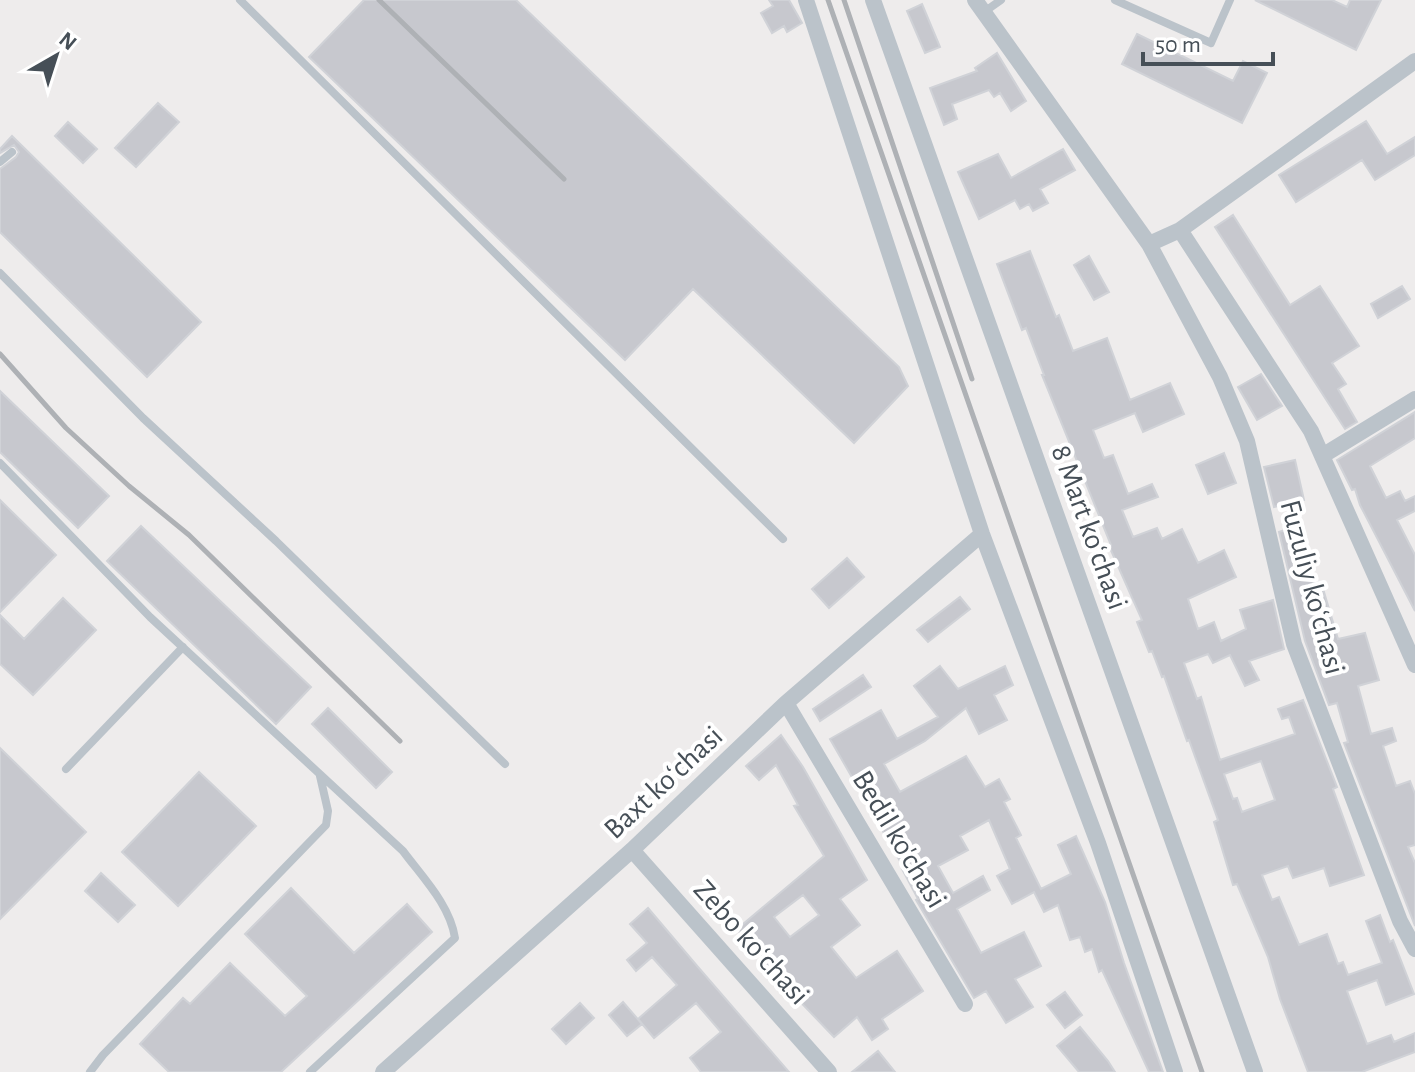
<svg xmlns="http://www.w3.org/2000/svg" width="1415" height="1072" viewBox="0 0 1415 1072" font-family="'Alegreya Sans',sans-serif">
<style>
.building{fill:#c7c8ce;stroke:#d0d2d7;stroke-width:2;fill-rule:evenodd}
.lines{fill:none;stroke-linecap:round;stroke-linejoin:round}
.lane{stroke:#bbc3ca;stroke-width:8}
.street{stroke:#bbc3ca;stroke-width:16}
.rail{stroke:#aeb1b5;stroke-width:5}
.labels{text-anchor:middle;stroke-width:8;stroke-linejoin:round;paint-order:stroke}
.street-label{font-size:30px;fill:#464f57;stroke:#fff}
</style>
<rect width="100%" height="100%" fill="#eeecec"/>
<path class="building" d="M364,0H516L899,367L908,386L854,443L693,289L625,360L309,57Z
M769,0H789L802,23L787,32L784,26L772,33L761,13L773,6Z
M1255,0H1332L1347,7L1350,0H1381L1356,50Z
M922,4L940,47L925,53L907,11Z
M1137,34L1233,81L1243,61L1267,73L1242,123L1122,64Z
M997,53L1026,101L1011,111L1000,93L994,97L989,90L952,104L957,119L944,125L930,88L977,71L975,68Z
M158,103L179,122L136,167L115,148Z
M1366,121L1387,154L1415,137V155L1375,180L1362,160L1296,202L1279,175Z
M68,122L97,149L83,163L55,136Z
M12,136L201,322L147,377L0,232V169L16,157L19,152L14,145L0,153V149Z
M1063,149L1075,170L1040,189L1048,203L1033,211L1029,204L1020,209L1015,200L979,219L958,172L998,154L1011,178Z
M1233,215L1290,305L1320,286L1359,346L1332,363L1346,384L1338,389L1357,422L1345,429L1215,227Z
M1030,251L1056,317L1059,315L1073,351L1107,338L1130,400L1170,383L1184,414L1143,432L1135,413L1093,430L1104,458L1113,455L1128,494L1152,484L1158,497L1122,510L1133,537L1157,528L1162,539L1182,529L1198,563L1224,550L1236,577L1188,599L1198,629L1214,622L1221,641L1246,629L1240,610L1273,600L1284,649L1249,661L1259,680L1245,686L1230,655L1213,663L1208,654L1184,663L1197,699L1201,697L1220,760L1295,734L1289,717L1282,719L1278,709L1303,700L1337,787L1333,789L1364,875L1330,886L1324,868L1293,878L1288,866L1262,875L1272,900L1279,897L1299,945L1327,934L1338,964L1343,962L1348,975L1382,963L1366,921L1380,915L1390,942L1393,940L1414,994L1386,1005L1377,980L1347,991L1367,1044L1391,1035L1394,1042L1415,1033V1052L1362,1072H1308L1280,999L1268,957L1237,884L1233,885L1214,822L1218,820L1189,740L1187,741L1164,676L1162,677L1152,651L1149,652L1137,622L1142,620L1109,546L1111,545L1042,375H1044L1026,328L1022,330L997,264ZM1261,761L1275,800L1242,812L1237,798L1233,799L1224,774Z
M1089,256L1109,292L1094,300L1074,265Z
M1402,286L1410,299L1378,318L1371,304Z
M1261,374L1282,406L1257,420L1238,387Z
M0,391L109,496L78,528L0,452Z
M1415,412V438L1370,466L1386,498L1400,491L1405,501L1415,496V511L1397,520L1415,555V611L1360,505L1355,489L1352,490L1337,460Z
M1224,453L1236,483L1208,494L1196,465Z
M1295,460L1304,500L1274,507L1264,467Z
M0,500L56,555L0,612Z
M141,526L311,687L276,724L107,561Z
M1297,526L1314,584L1321,582L1338,639L1365,633L1379,680L1358,686L1371,734L1392,728L1396,741L1383,746L1396,786L1410,781L1415,794V845L1408,847L1415,863V926L1344,743L1348,742L1337,703L1329,705L1305,641L1279,532Z
M847,558L864,577L829,608L812,589Z
M960,597L970,609L928,642L917,630Z
M63,598L96,630L33,695L0,664V615L24,639Z
M940,666L958,689L1005,666L1013,685L994,695L1007,720L979,734L966,708L925,741L884,764L900,792L966,756L985,787L999,779L1010,799L1004,802L1021,835L1016,838L1041,889L1071,874L1058,845L1076,836L1105,902L1124,963L1163,1072H1149L1102,970L1099,972L1092,949L1085,952L1080,937L1070,940L1058,905L1044,912L1034,892L1012,904L997,876L1010,869L989,820L960,836L968,850L938,866L953,893L983,876L990,890L957,909L981,953L1024,932L1041,966L1015,979L1033,1007L1006,1023L986,991L974,998L916,900L918,899L902,869L904,868L830,739L881,710L897,739L938,717L914,686Z
M863,675L871,687L820,721L813,709Z
M328,708L392,772L376,788L312,724Z
M781,735L803,767L867,880L840,899L860,925L831,947L856,978L897,951L923,991L882,1019L888,1029L872,1040L857,1017L834,1037L787,988L737,929L824,856L794,806L798,805L776,765L759,780L746,766ZM803,895L819,915L790,937L774,917Z
M0,748L86,832L0,919Z
M199,772L256,826L178,906L122,852Z
M101,873L135,905L118,922L85,891Z
M291,888L354,953L407,904L432,932L281,1072H169L140,1044L183,998L190,1004L230,963L285,1016L307,996L245,934Z
M648,908L698,967L789,1072H701L690,1058L721,1032L696,1003L654,1038L638,1019L677,985L652,957L636,971L627,960L647,943L630,924Z
M1065,992L1082,1015L1065,1028L1047,1005Z
M623,1002L642,1024L627,1036L609,1015Z
M580,1003L594,1018L566,1044L552,1029Z
M1080,1027L1108,1061L1115,1072H1079L1057,1046Z
M878,1051L895,1072H852Z"/>
<g class="lines">
<path class="lane" d="M240,0L783,539
M1115,0L1211,43L1230,0
M984,12L1001,0
M0,162L12,152
M0,273L143,418L276,541L505,764
M0,463L150,617L403,851C423,878 450,905 455,938L310,1072
M66,769L183,647
M90,1072L103,1055L326,825L328,811L320,776"/>
<path class="street" d="M806,0L982,534L1098,843L1175,1072
M873,0L1255,1072
M975,0L1149,244L1220,377L1247,441L1294,644L1400,921L1415,949
M1180,230L1311,431L1415,665
M1149,244L1180,230L1415,61
M1322,456L1415,399
M786,703L965,1004
M632,850L829,1072
M383,1072L632,850L786,703L982,534"/>
<path class="rail" d="M379,0L564,179
M828,0L1202,1072
M844,0L972,379
M0,354L66,428L129,486L189,535L400,741"/>
</g>
<g class="labels">
<g class="street-label">
<text transform="translate(1090 527) rotate(70)" y="10">8 Mart koʻchasi</text>
<text transform="translate(1313 587) rotate(75)" y="10">Fuzuliy koʻchasi</text>
<text transform="translate(663 782) rotate(-43)" y="10">Baxt koʻchasi</text>
<text transform="translate(900 839) rotate(59)" y="10">Bedil ko'chasi</text>
<text transform="translate(752 942) rotate(48)" y="10">Zebo koʻchasi</text>
</g>
</g>
<g transform="translate(56 56) rotate(39)" stroke="#ffffff" stroke-width="6" paint-order="stroke">
<path d="M0-6L14 30L0 20L-14 30Z" fill="#464f57"/>
<text y="-12" font-size="22" font-weight="bold" text-anchor="middle" fill="#464f57">N</text>
</g>
<path d="M1143 52v12h130v-12" fill="none" stroke="#464f57" stroke-width="4"/>
<text x="1155" y="52" font-size="24" fill="#464f57" stroke="#ffffff" stroke-width="6" paint-order="stroke">50 m</text>
</svg>
